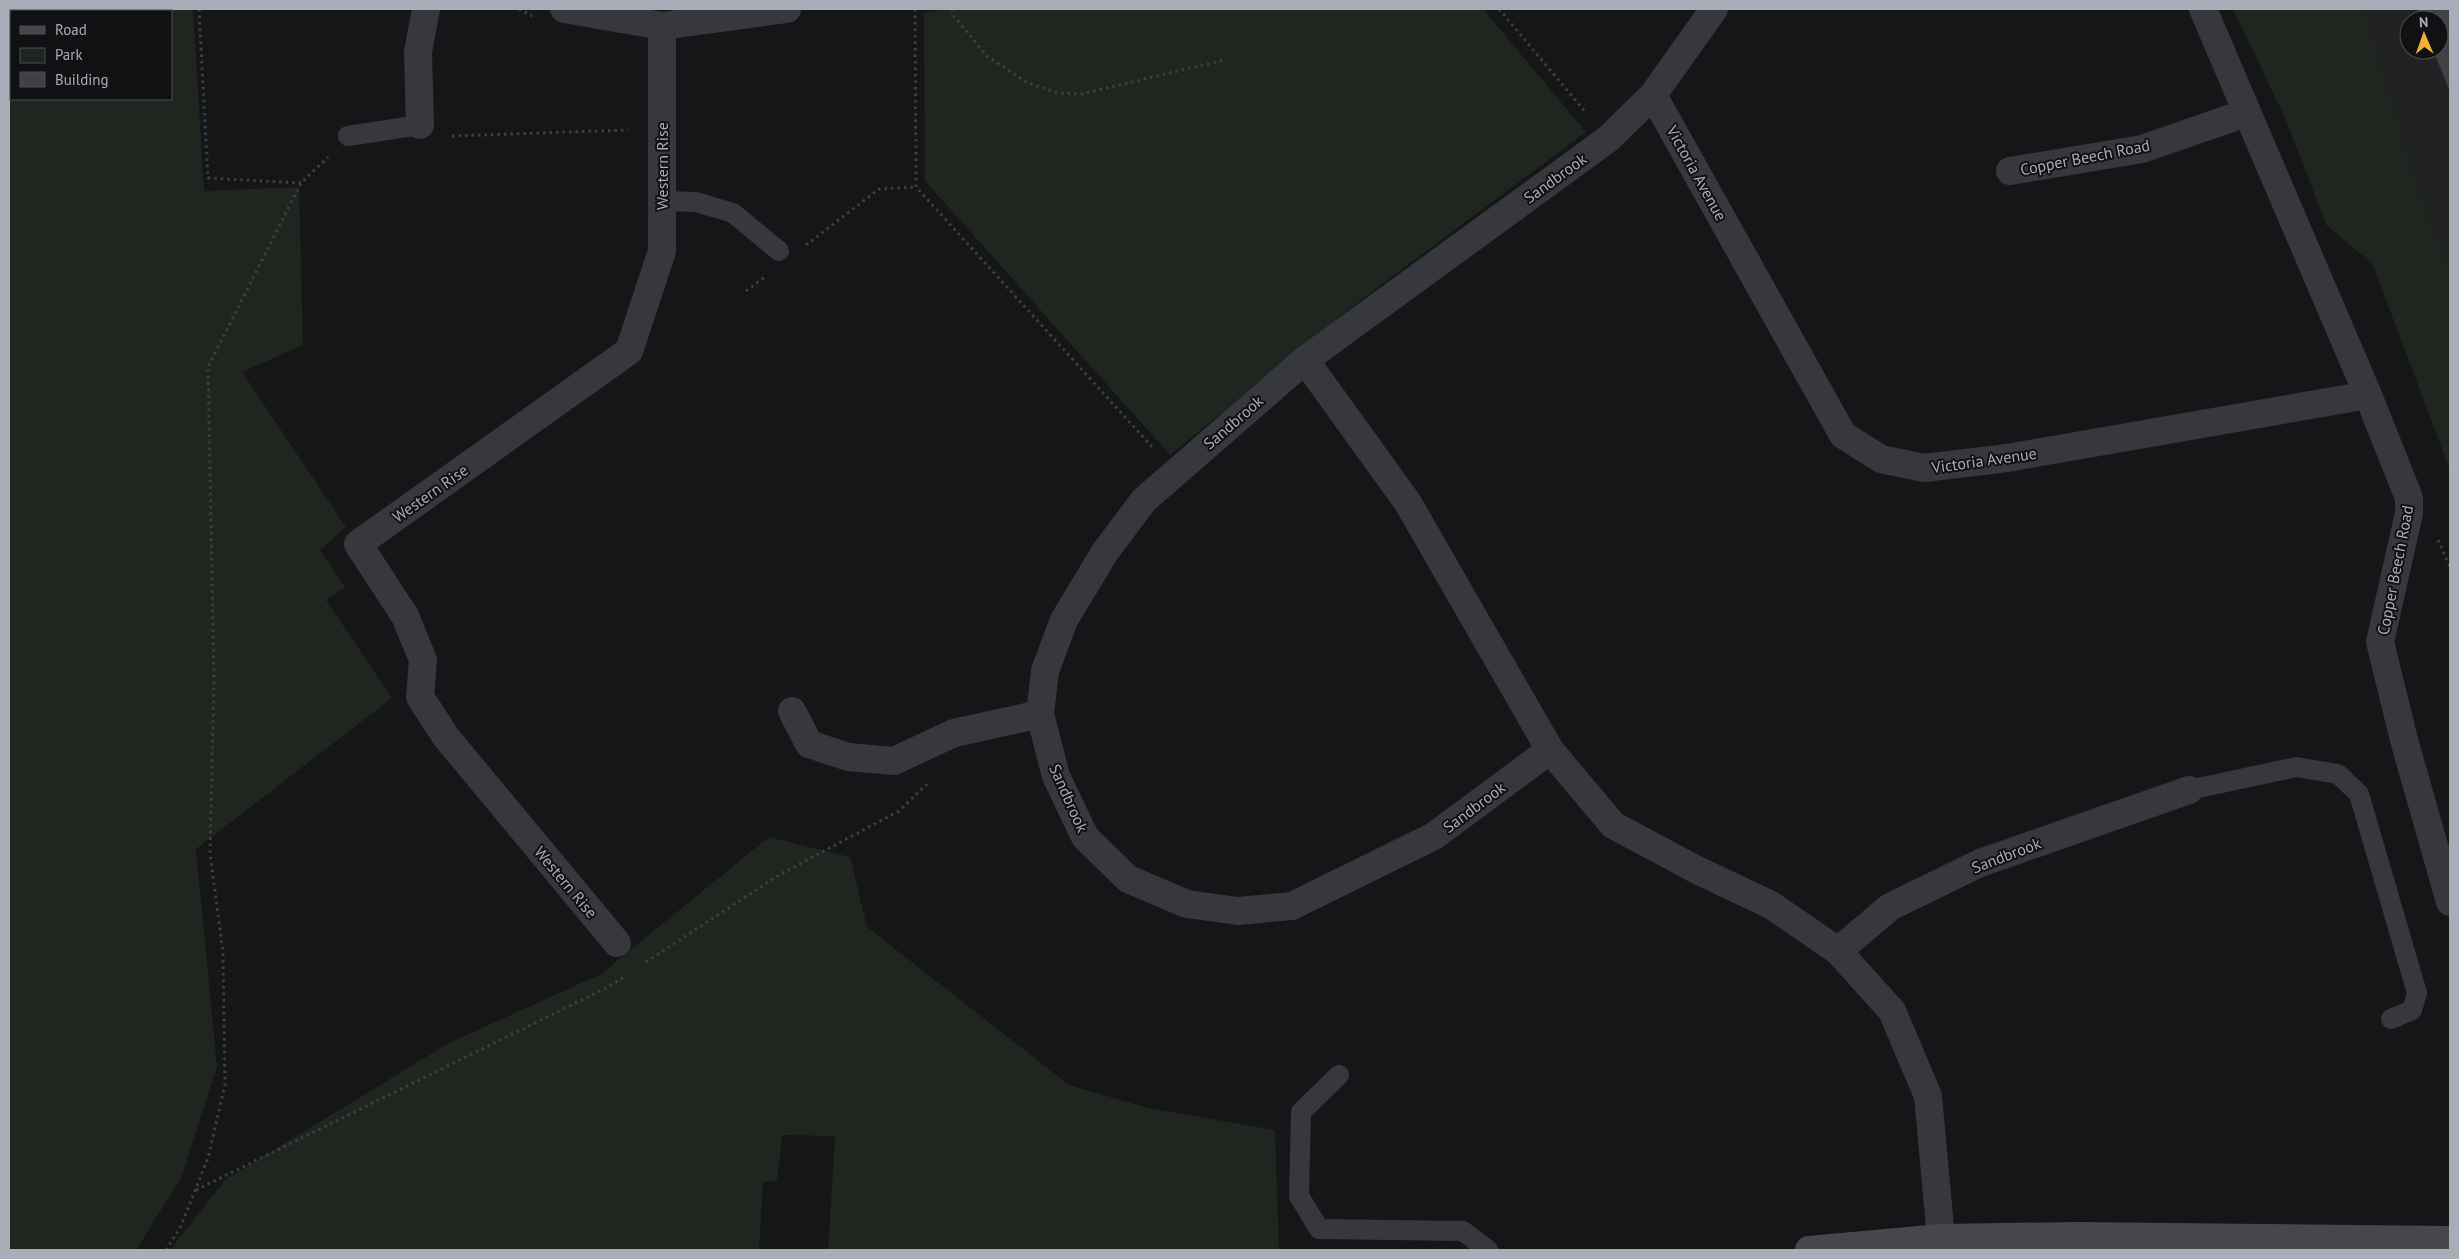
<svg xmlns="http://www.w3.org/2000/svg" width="2459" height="1259" viewBox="0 0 2459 1259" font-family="'PT Sans',sans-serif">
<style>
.built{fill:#222225;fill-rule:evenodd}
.green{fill:#1e261f;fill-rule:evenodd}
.building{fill:#404145;stroke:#303034}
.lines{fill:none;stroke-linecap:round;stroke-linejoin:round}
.path{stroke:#3d3f44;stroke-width:3;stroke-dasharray:2.5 4;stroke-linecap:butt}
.lane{stroke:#37383d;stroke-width:20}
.street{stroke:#37383d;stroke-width:28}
.secondary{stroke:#45474d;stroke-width:28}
.labels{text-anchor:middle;stroke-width:4;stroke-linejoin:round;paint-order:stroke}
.street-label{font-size:16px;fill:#a8adb8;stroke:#111113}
</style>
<rect width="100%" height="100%" fill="#161618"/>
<path class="built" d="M2364,9H2450V273L2412,170ZM2409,20H2439V50H2409Z"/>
<path class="green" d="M9,9H193L204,191L299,187L303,345L242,372L346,527L320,550L345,587L326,600L392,698L196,849L217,1067L181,1178L136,1250H9ZM171,11V99H11V11Z
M947,9H1483L1586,132L1362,299L1170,455L925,181L924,13Z
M2233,9H2364L2412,170L2450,273V470L2372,263L2327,226L2285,118Z
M769,837L850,857L867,927L1069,1085L1148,1108L1275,1130L1279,1250H828L835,1136L782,1135L777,1181L763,1182L759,1250H170L226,1179L449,1043L601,974Z"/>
<path class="building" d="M2417,9H2450V92L2433,50H2439V20H2421Z"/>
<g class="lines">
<path class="path" d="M199,9L208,178L301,183
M519,9L532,16
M915,9L916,187L1154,449
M952,9L954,16L987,56L1026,82L1057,93L1082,94L1224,60
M1499,9L1587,114
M452,136L628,130
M806,245L879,189L916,187
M746,291L766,276
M2438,540L2450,567
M646,962L779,875L899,811L927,784
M196,1190L608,987L624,977
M166,1250L180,1228L208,1158L225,1085L223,952L210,854L214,680L208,367L301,183L328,157"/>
<path class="lane" d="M348,136L420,125
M662,201L696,202L733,213L779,251
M2189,790L2296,767L2338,774L2359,794L2417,993L2412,1010L2391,1019
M1339,1075L1301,1112L1299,1196L1319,1229L1463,1231L1488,1250"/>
<path class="street" d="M564,9L662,26L787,9
M2203,9L2368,395L2409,498V513L2380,642L2404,740L2450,902
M1653,95L1843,435L1881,459L1924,468L2007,458L2368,395
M420,125L418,52L426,9
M2010,171L2142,149L2246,113
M1305,360L1408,503L1550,750L1613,825L1695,869L1771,905L1838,951L1892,1011L1928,1096L1941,1238
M792,711L809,744L848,757L894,761L954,733L1040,714
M1550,750L1434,836L1292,906L1238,911L1187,904L1128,879L1085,837L1056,776L1040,714L1045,671L1064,620L1105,552L1144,500L1305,360L1608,139L1653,95L1714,9
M617,943L446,737L420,697L423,660L405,616L358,544L629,351L662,251V26
M1838,951L1890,907L1980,863L2189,790"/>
<path class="secondary" d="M1809,1250L1941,1238L2075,1236L2450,1240"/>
</g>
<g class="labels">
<g class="street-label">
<text transform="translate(2085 157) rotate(-11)" y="6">Copper Beech Road</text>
<text transform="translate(662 166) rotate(-90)" y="6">Western Rise</text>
<text transform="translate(1697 173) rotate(61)" y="6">Victoria Avenue</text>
<text transform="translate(1555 178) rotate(-36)" y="6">Sandbrook</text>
<text transform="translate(1233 422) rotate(-41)" y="6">Sandbrook</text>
<text transform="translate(1984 460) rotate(-8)" y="6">Victoria Avenue</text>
<text transform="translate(430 493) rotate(-35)" y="6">Western Rise</text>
<text transform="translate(2395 570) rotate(-79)" y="6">Copper Beech Road</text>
<text transform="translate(1069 798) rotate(66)" y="6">Sandbrook</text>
<text transform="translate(1474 807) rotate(-37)" y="6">Sandbrook</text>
<text transform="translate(2006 855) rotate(-21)" y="6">Sandbrook</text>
<text transform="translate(566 882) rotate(50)" y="6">Western Rise</text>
</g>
</g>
<rect width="2459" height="1259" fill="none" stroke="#a8adb8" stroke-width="20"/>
<rect x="10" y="10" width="162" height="90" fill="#111113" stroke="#4d4f55"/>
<rect x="20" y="26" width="25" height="8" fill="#45474d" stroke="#4d4f55"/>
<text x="55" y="35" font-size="15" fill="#a8adb8">Road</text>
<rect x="20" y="48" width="25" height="15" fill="#1e261f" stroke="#4d4f55"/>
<text x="55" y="60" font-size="15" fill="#a8adb8">Park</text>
<rect x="20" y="72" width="25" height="15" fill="#404145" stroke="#4d4f55"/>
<text x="55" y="85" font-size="15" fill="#a8adb8">Building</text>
<g transform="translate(2424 35) rotate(358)"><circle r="24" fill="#111113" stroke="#4d4f55"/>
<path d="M0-4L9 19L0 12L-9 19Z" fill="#f2b134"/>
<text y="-8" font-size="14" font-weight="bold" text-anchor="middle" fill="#a8adb8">N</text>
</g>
</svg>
